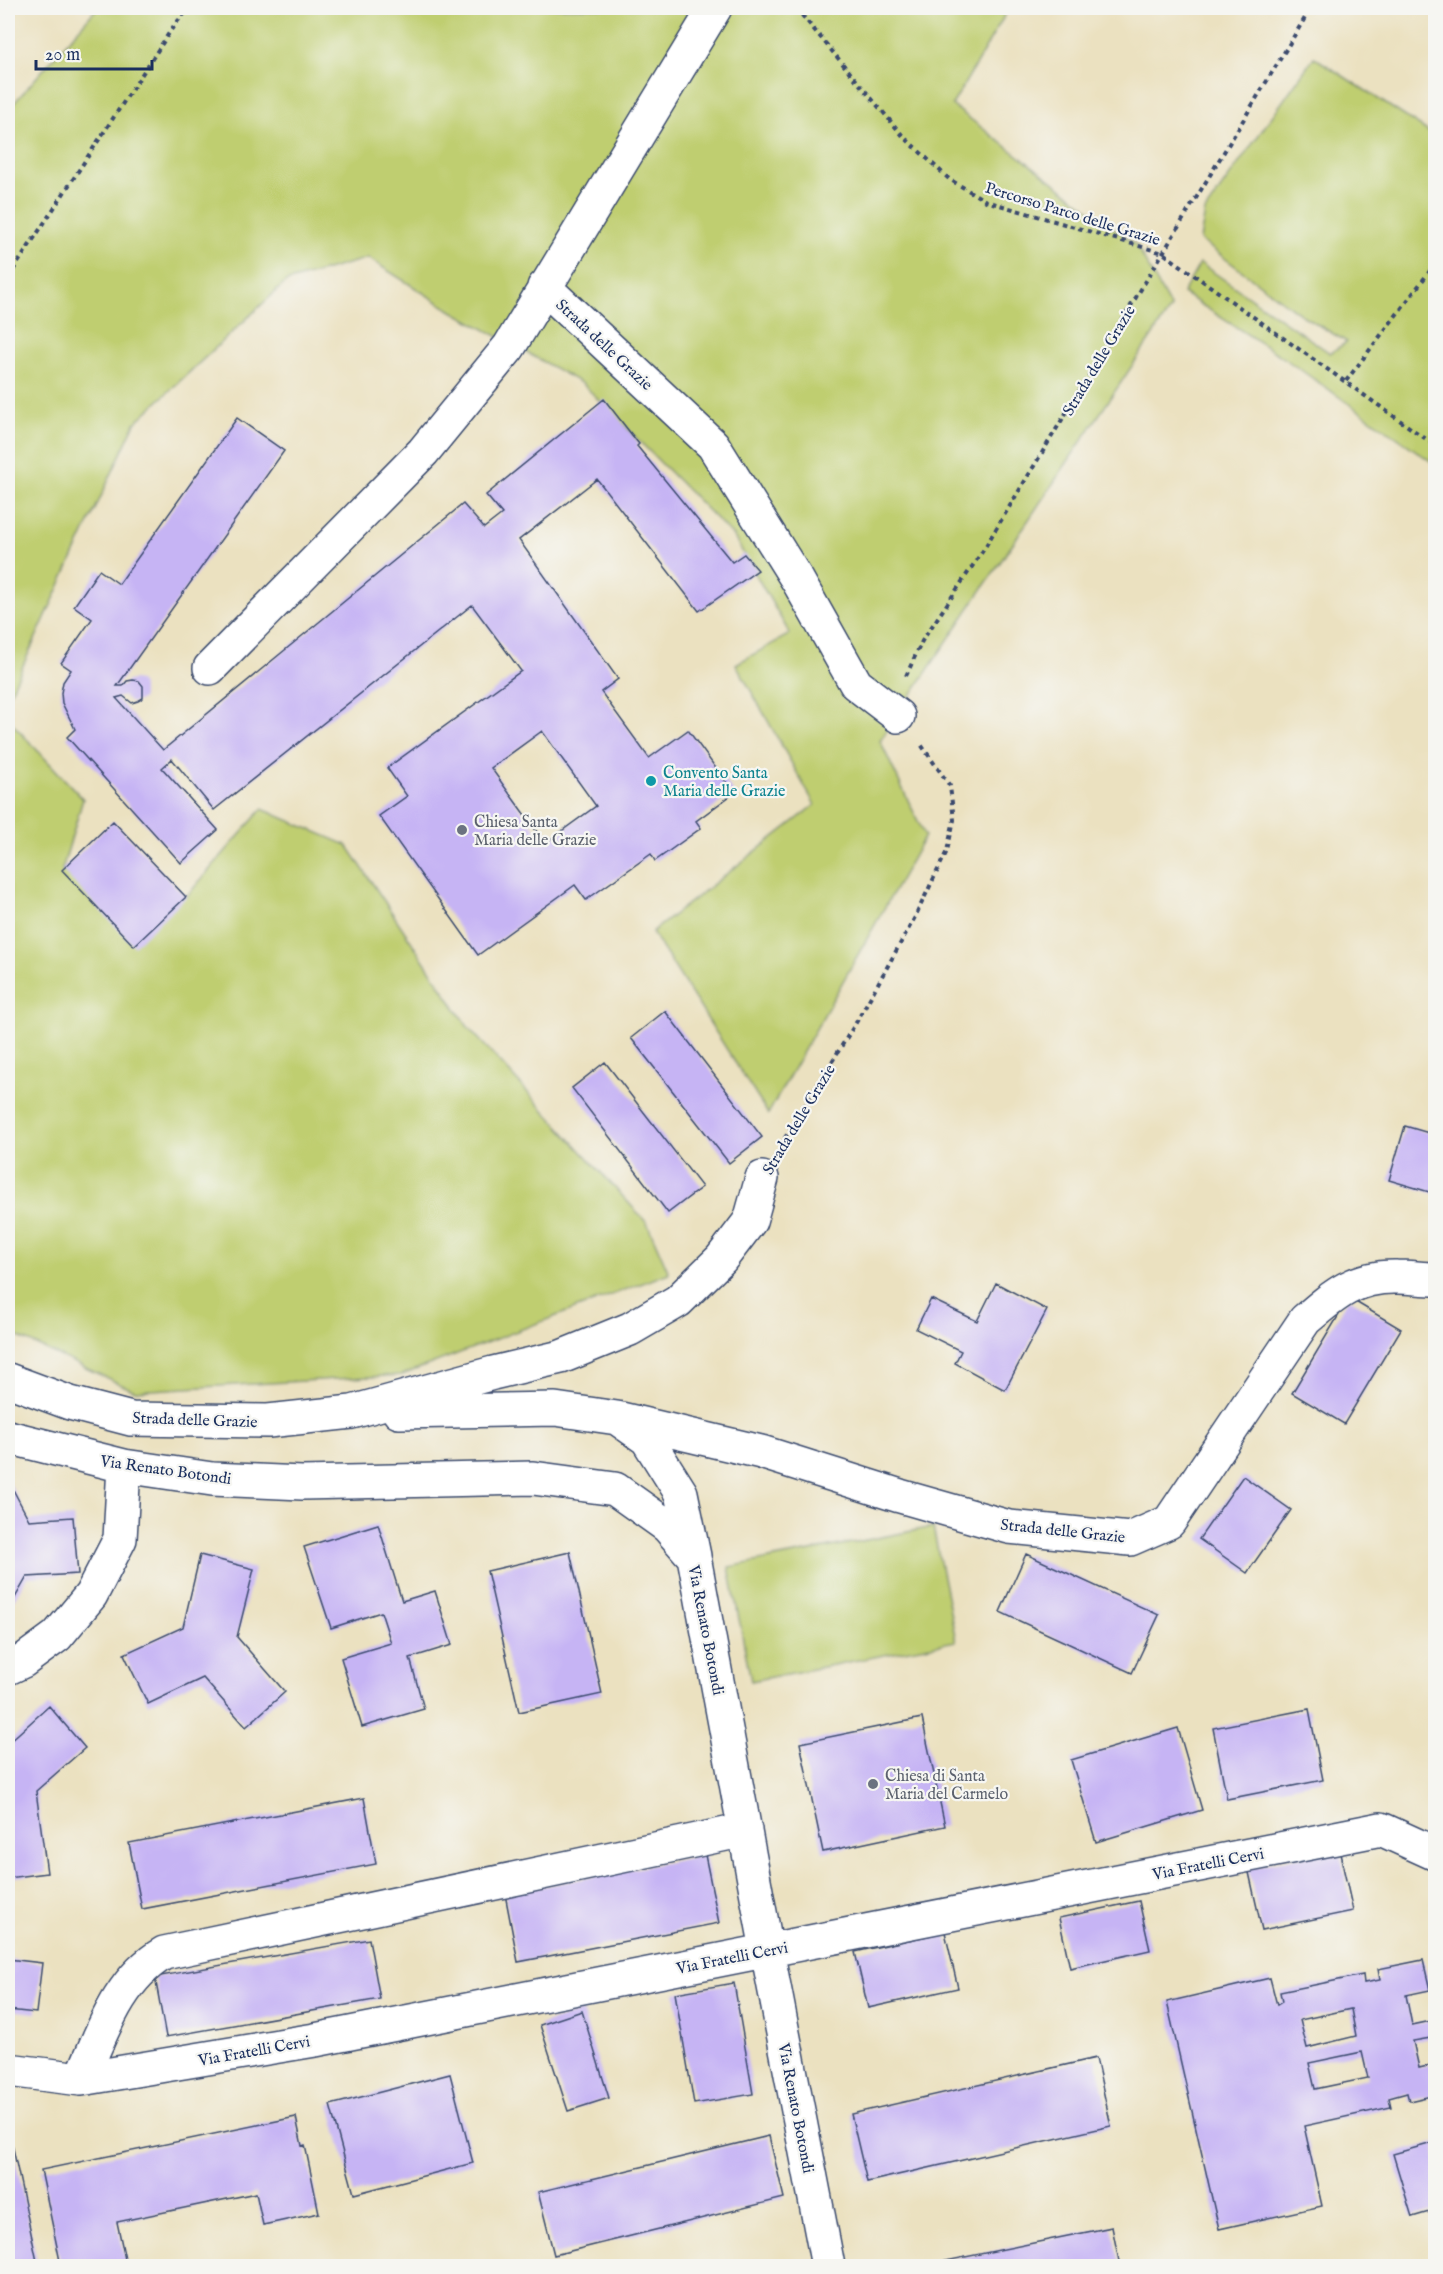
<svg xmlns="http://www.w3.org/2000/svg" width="1443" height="2274" viewBox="0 0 1443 2274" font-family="'IM FELL English',serif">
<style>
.green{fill:#bfce70;stroke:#6d7e67;stroke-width:1.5}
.building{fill:#c6b4f4;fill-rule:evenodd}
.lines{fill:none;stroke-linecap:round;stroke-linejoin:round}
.minor-casing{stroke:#3a4a6d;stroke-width:36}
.path{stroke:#3a4a6d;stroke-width:4;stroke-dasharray:4.5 4.5;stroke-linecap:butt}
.minor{stroke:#fff;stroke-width:33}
.culture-dot{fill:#0f9aa8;stroke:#f6f6f2;stroke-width:2}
.worship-dot{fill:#6b7280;stroke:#f6f6f2;stroke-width:2}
.labels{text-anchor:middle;stroke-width:4.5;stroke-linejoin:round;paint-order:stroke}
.street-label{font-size:16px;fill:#1b2f5e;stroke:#f6f6f2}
.culture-label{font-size:16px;fill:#0d838f;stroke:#f6f6f2;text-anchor:start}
.worship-label{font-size:16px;fill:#5b616d;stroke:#f6f6f2;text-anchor:start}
</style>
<rect width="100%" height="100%" fill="#f6f6f2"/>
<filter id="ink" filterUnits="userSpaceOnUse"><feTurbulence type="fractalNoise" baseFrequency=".0167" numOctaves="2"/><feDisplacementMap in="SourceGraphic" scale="12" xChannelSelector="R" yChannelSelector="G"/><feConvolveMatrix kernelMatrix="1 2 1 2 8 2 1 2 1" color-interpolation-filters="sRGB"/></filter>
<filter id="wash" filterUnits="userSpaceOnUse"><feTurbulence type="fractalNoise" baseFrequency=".008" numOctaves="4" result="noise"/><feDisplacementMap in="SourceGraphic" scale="24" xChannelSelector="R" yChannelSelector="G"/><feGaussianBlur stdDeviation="1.35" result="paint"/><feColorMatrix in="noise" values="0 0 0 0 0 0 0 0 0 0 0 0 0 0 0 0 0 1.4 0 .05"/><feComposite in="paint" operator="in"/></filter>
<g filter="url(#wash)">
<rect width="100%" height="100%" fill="#ebe1c0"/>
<path class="green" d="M97,8H1009L952,105L1136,245L1171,308L880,741L925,836L768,1114L652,932L815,805L736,664L790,634L734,537L583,384L452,311L368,258L286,282L135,423L8,698V110Z
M1314,57L1435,136V464L1278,354L1183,293L1200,263L1330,353L1347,342L1300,314L1200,240L1205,211Z
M8,719L83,799L62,870L186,897L262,809L347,845L468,1027L647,1223L669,1273L402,1375L135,1391L8,1332Z
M933,1527L956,1641L751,1681L729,1567Z"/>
<g id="blocks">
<path class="building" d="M604,399L639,444L637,446L732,562L744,554L758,570L699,611L597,479L519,540L618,679L601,692L649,758L688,730L734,793L696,821L701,828L655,861L651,854L586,900L575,885L478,955L379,816L407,796L387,768L521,671L472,605L214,810L172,759L162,768L218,830L181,863L67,737L75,729L62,703L61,693L63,682L71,670L61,663L92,619L74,606L99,570L119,584L237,418L284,451L117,686H123L127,681L133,680L139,681L143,686V698L138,701L132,703L123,696L116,698L163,750L463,504L484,528L502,514L486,495ZM542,731L596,806L545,843L491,768Z
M113,821L186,897L134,946L62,870Z
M665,1011L762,1137L729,1163L631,1038Z
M605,1062L702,1187L668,1213L572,1088Z
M1405,1126L1436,1135V1194L1389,1180Z
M996,1283L1047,1310L1005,1390L955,1363L961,1351L916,1329L931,1299L977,1321Z
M1349,1298L1401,1329L1344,1424L1292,1393Z
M1243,1476L1291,1510L1247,1573L1199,1539Z
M8,1480L29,1520L73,1517L78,1574L27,1577L8,1610Z
M378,1524L402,1601L435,1591L452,1645L410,1658L424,1709L362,1727L341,1658L391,1643L381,1612L331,1628L304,1547Z
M570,1552L602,1694L519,1712L487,1571Z
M1026,1554L1159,1615L1132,1673L1000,1612Z
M200,1555L254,1569L237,1637L285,1692L246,1727L203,1678L148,1704L124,1654L183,1627Z
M49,1706L85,1748L36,1791L47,1873L8,1878V1743Z
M1309,1709L1323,1780L1227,1799L1213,1728Z
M922,1718L945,1826L823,1852L800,1743Z
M1178,1728L1202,1810L1096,1842L1071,1760Z
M364,1798L376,1864L142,1909L129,1843Z
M1339,1849L1353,1911L1262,1930L1248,1868Z
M705,1855L719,1923L518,1962L505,1894Z
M1139,1901L1150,1950L1070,1968L1059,1918Z
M945,1932L958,1988L868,2008L855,1952Z
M369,1939L380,1999L166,2037L155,1977Z
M8,1959L42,1963L36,2013L8,2010Z
M1423,1960L1430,1990L1406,1995L1412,2025L1436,2020V2037L1413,2041L1419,2068L1436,2064V2095L1409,2101L1407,2093L1389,2098L1391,2107L1304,2126L1322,2206L1219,2229L1167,2002L1270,1978L1277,2005L1282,2002L1280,1992L1363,1975L1364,1983L1380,1980L1378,1969ZM1351,2009L1356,2036L1307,2048L1300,2020ZM1362,2052L1368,2078L1315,2089L1309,2063Z
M734,1983L753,2094L694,2104L675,1993Z
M582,2011L609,2098L568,2111L540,2025Z
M1096,2058L1111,2126L867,2182L851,2114Z
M450,2074L473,2163L354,2194L330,2105Z
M296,2117L302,2146L305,2145L319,2213L263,2225L256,2193L117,2222L126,2264L113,2266H61L41,2170Z
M8,2134H10L38,2266H8Z
M769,2136L784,2198L554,2255L538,2192Z
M1436,2142V2210L1412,2217L1393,2154Z
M1112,2227L1120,2266H926V2265Z"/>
</g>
</g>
<g filter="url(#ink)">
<use href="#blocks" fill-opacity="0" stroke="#3a4a6d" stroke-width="1.5"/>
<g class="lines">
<defs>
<path id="minor" d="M544,287L713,445L798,581L856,684L898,716
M210,668L423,452L509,347L715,8
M8,1380L70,1403L131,1419L268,1421L352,1412L493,1373L561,1357L630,1329L678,1301L721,1259L750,1221L762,1178
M399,1412L555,1409L617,1418L647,1439L681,1493L694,1556
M617,1418L761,1452L900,1496L1009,1527L1130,1539L1169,1522L1305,1320C1335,1294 1356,1276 1397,1277C1410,1277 1423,1279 1436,1279
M8,1437L124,1466L212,1479L302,1483L533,1478L615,1489L667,1526L694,1557L767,1950L828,2266
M8,1668L23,1661L57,1636L91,1595L120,1539L124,1466
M8,2070L81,2079L315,2040L1381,1829L1436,1854
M81,2079C102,2033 118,1980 164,1953L745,1830"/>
</defs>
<use href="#minor" class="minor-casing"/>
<path class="path" d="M796,8L903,136L949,179L986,201L1163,253L1436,446
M8,278L175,24L190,8
M1346,381L1436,263
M906,676L922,641L982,552L1311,8
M780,1146L857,1021L914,919L947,851L954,820L950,786L920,743"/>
<use href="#minor" class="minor"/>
</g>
</g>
<circle class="culture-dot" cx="651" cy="781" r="6"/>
<g class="worship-dot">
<circle cx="462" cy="830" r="6"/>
<circle cx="873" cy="1784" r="6"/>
</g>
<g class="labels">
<g class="street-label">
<text transform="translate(1073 213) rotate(17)" y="6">Percorso Parco delle Grazie</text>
<text transform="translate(605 344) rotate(43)" y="6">Strada delle Grazie</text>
<text transform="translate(1098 360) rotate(-59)" y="6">Strada delle Grazie</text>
<text transform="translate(798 1119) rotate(-59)" y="6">Strada delle Grazie</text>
<text transform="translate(195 1419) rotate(2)" y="6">Strada delle Grazie</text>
<text transform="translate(166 1469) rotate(8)" y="6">Via Renato Botondi</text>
<text transform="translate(1063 1530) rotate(6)" y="6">Strada delle Grazie</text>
<text transform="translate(707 1630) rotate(79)" y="6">Via Renato Botondi</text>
<text transform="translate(1208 1863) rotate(-11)" y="6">Via Fratelli Cervi</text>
<text transform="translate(732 1957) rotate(-11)" y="6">Via Fratelli Cervi</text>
<text transform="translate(254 2050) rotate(-10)" y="6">Via Fratelli Cervi</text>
<text transform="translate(797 2108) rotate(79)" y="6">Via Renato Botondi</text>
</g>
<g class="culture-label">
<text x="663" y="778">Convento Santa<tspan x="663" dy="18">Maria delle Grazie</tspan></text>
</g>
<g class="worship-label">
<text x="474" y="827">Chiesa Santa<tspan x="474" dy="18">Maria delle Grazie</tspan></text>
<text x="885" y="1781">Chiesa di Santa<tspan x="885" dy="18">Maria del Carmelo</tspan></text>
</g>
</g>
<rect width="1443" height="2274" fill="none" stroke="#f6f6f2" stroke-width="30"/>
<path d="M36 60v9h116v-9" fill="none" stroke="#1b2f5e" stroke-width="3"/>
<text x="45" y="60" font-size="18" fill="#1b2f5e" stroke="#f6f6f2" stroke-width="4.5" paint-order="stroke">20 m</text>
</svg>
